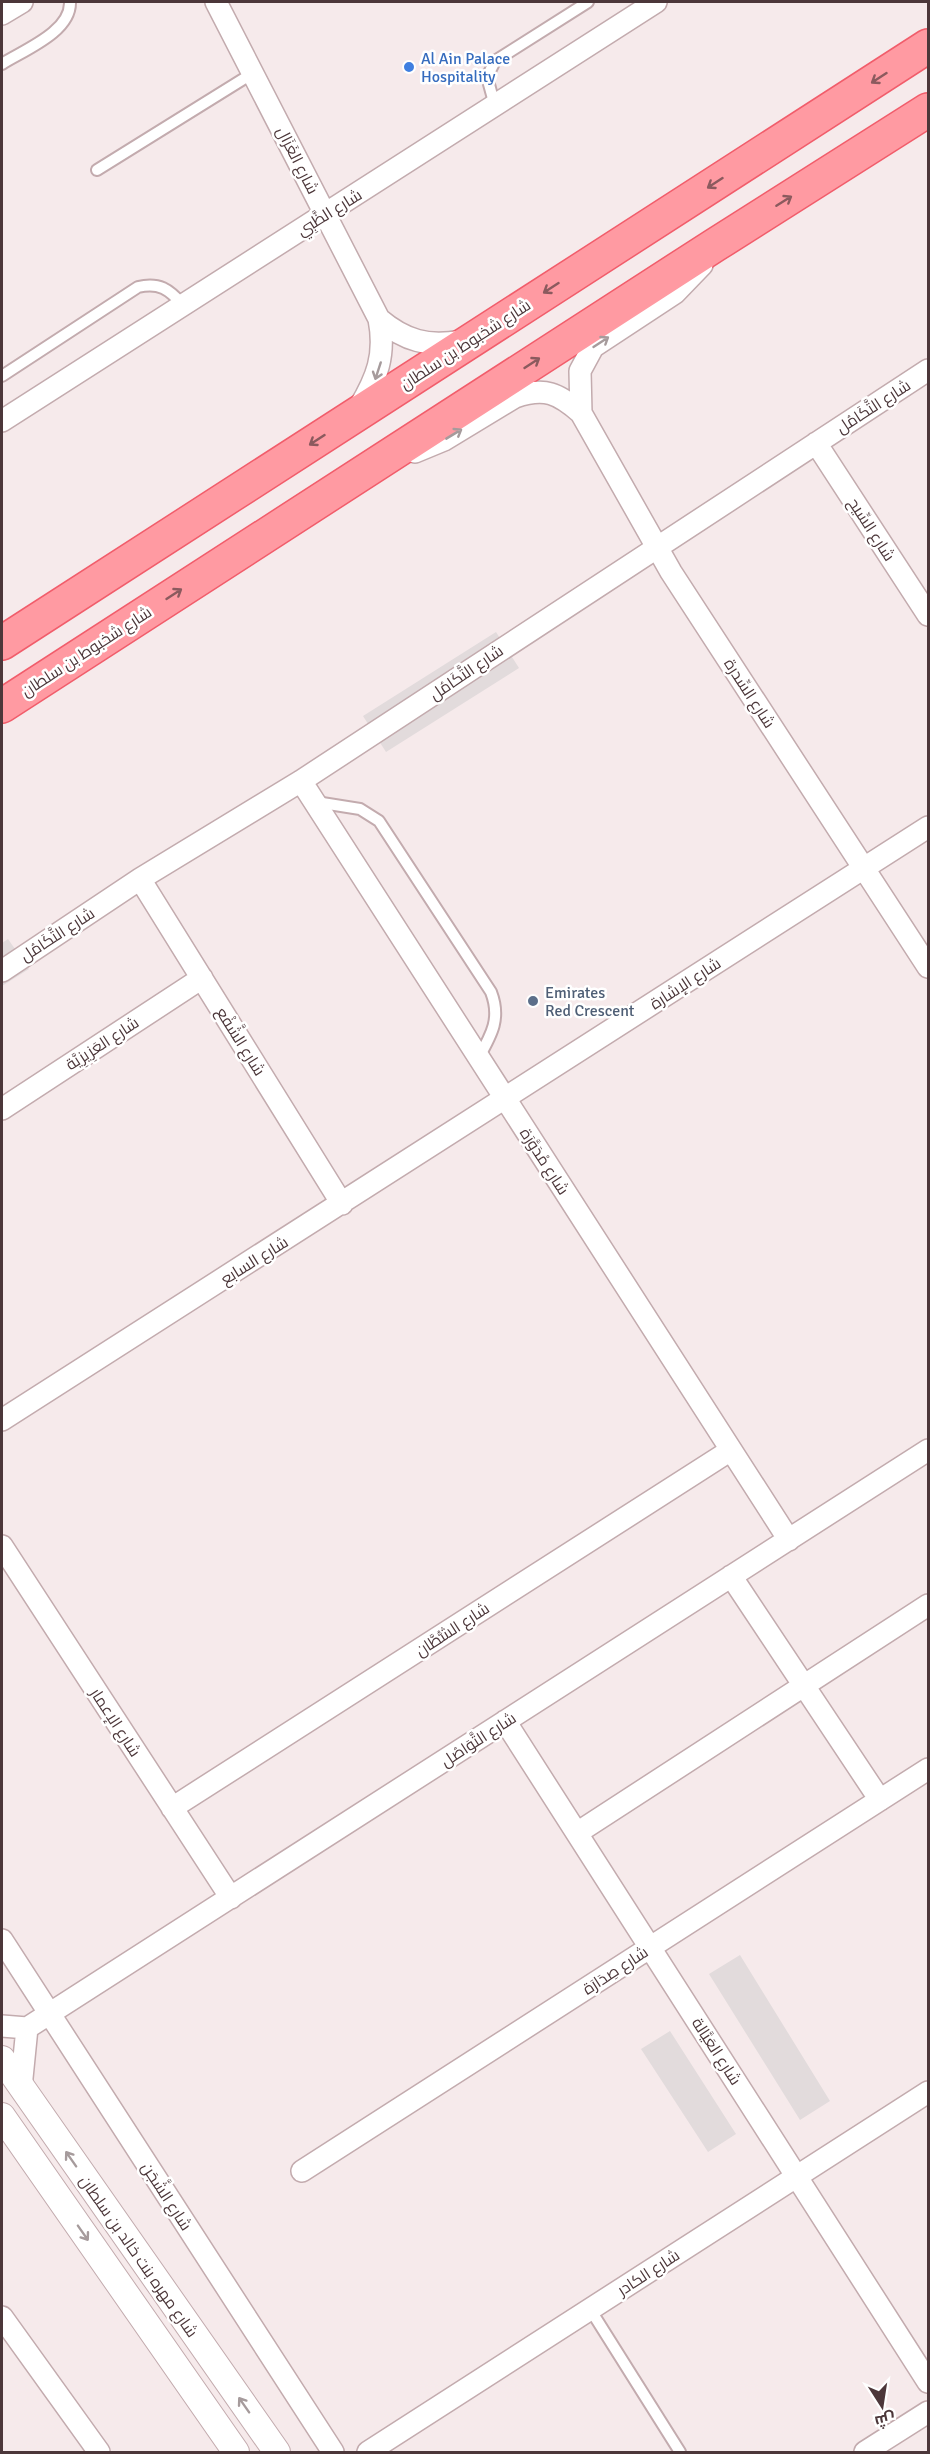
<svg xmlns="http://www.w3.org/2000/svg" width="930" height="2454" viewBox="0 0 930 2454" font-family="Signika,Cairo,sans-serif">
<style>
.parking{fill:#e2dbdc}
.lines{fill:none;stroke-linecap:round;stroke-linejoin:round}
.service-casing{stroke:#c3abae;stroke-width:14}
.minor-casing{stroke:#c3abae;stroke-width:24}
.tertiary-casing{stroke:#c3abae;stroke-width:28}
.primary-casing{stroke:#f15d6b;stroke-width:36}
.service{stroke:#fff;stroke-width:10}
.minor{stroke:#fff;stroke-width:21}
.tertiary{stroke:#fff;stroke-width:26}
.primary{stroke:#ff9aa2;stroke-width:33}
.oneway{stroke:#8b5a5e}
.oneway2{stroke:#a69b9c}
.shop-dot{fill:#3f7fe0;stroke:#fff;stroke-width:2}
.service-dot{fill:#5c6f8a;stroke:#fff;stroke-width:2}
.labels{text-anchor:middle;stroke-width:5;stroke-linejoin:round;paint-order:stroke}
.shop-label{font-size:16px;fill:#366cbe;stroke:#fff;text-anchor:start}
.street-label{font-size:16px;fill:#4c373a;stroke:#fff}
.service-label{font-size:16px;fill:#4e5e75;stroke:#fff;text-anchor:start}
</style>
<rect width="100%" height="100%" fill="#f6eaeb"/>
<path class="parking" d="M496,632L519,668L386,752L363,716Z
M8,939L29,969L2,986V943Z
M740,1955L830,2101L800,2120L709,1974Z
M670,2031L736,2134L708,2152L641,2049Z"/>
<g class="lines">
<defs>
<path id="service" d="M2,64C24,50 71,32 70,2
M495,106L487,77L495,61L588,2
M97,170L253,73
M2,376L138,287C159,282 169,289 183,305
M316,802L360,809L379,821L491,992C501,1018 492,1034 479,1057
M590,2309L680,2452"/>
<path id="minor" d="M216,2L379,319C386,355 377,378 359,408
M2,14L22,2
M379,319C405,341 428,347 461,341
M581,413L580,371L593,347L675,293L702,265
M2,421L656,2
M816,443L928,615
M415,452L444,440L515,397C545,387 558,393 581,413L671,572L928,967
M301,781L789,1540
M140,879L342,1204
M2,971L140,879L301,781L928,370
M2,1109L202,978
M2,1420L928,827
M2,1546L231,1898
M731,1576L880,1800
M505,1721L928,2382
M172,1808L731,1450
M577,1833L928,1605
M2,1940L333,2452
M2,2026L27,2028L928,1450
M21,2088L27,2028
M302,2171L928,1769
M2,2317L99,2452
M368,2452L928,2092
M865,2452L928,2412"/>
<path id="tertiary" d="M2,2059L277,2452
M2,2116L236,2452"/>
<path id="primary" d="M2,643L928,46
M2,706L715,245L928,110"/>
</defs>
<use href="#service" class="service-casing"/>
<use href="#minor" class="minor-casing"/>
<use href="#tertiary" class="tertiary-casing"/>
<use href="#primary" class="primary-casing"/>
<use href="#service" class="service"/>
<use href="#minor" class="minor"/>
<use href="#tertiary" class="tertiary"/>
<use href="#primary" class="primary"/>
</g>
<defs><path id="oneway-shaft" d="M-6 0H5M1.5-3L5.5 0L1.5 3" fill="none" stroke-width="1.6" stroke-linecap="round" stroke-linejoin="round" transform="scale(1.5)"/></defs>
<g class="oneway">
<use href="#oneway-shaft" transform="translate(879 78) rotate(147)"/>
<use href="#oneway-shaft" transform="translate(715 183) rotate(147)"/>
<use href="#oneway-shaft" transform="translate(784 201) rotate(-32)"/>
<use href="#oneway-shaft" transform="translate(551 288) rotate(147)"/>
<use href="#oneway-shaft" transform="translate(532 363) rotate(-33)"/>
<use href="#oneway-shaft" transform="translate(317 440) rotate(147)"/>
<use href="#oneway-shaft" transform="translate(174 594) rotate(-33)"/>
</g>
<g class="oneway2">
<use href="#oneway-shaft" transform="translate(601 342) rotate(-33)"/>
<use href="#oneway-shaft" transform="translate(378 371) rotate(108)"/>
<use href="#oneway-shaft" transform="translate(454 434) rotate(-31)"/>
<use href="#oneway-shaft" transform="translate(71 2159) rotate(-125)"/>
<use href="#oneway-shaft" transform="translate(83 2233) rotate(55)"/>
<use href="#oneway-shaft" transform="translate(244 2405) rotate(-125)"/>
</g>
<circle class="shop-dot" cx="409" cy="67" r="6"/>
<circle class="service-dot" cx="533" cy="1001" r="6"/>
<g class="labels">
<g class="shop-label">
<text x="421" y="64">Al Ain Palace<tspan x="421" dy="18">Hospitality</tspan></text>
</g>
<g class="street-label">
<text transform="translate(298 160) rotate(63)" y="6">شارع الغَزَال</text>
<text transform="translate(329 212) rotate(-32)" y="6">شارع الظَّبِي</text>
<text transform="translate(465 344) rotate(-33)" y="6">شارع شخبوط بن سلطان</text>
<text transform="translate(873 406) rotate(-33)" y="6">شارع التَّكَامُل</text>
<text transform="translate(872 529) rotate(57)" y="6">شارع السِّيح</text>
<text transform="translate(86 651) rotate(-33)" y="6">شارع شخبوط بن سلطان</text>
<text transform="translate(466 672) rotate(-34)" y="6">شارع التَّكَامُل</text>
<text transform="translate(750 693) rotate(57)" y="6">شارع السِّدرة</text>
<text transform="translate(57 934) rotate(-33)" y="6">شارع التَّكَامُل</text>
<text transform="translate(685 983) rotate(-33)" y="6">شارع الإشارة</text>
<text transform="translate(241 1041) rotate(58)" y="6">شارع الشَّفْع</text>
<text transform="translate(102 1043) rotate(-33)" y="6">شارع العَزِيزِيَّة</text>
<text transform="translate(545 1161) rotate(57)" y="6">شارع مْدَوَّرَة</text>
<text transform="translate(254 1260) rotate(-32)" y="6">شارع السابع</text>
<text transform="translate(452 1629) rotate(-33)" y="6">شارع الشُّطَّان</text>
<text transform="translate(116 1722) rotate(57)" y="6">شارع الإعمار</text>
<text transform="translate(478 1739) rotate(-33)" y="6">شارع التَّوَاصُل</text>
<text transform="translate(615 1970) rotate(-33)" y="6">شارع صِدَارَة</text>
<text transform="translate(717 2051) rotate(57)" y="6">شارع العَيَّالة</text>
<text transform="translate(167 2196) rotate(57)" y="6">شارع الشَّجَن</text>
<text transform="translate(139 2256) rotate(55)" y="6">شارع مهره بنت خالد بن سلطان</text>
<text transform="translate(648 2272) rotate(-33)" y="6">شارع الكادر</text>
</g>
<g class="service-label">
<text x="545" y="998">Emirates<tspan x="545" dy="18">Red Crescent</tspan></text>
</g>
</g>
<rect width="930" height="2454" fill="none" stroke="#4c373a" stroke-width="6"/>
<g transform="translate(882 2406) rotate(168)" stroke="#ffffff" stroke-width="4.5" paint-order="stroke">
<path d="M0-4.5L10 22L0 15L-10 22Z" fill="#4c373a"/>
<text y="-9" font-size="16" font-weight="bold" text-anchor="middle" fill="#4c373a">ش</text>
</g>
</svg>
